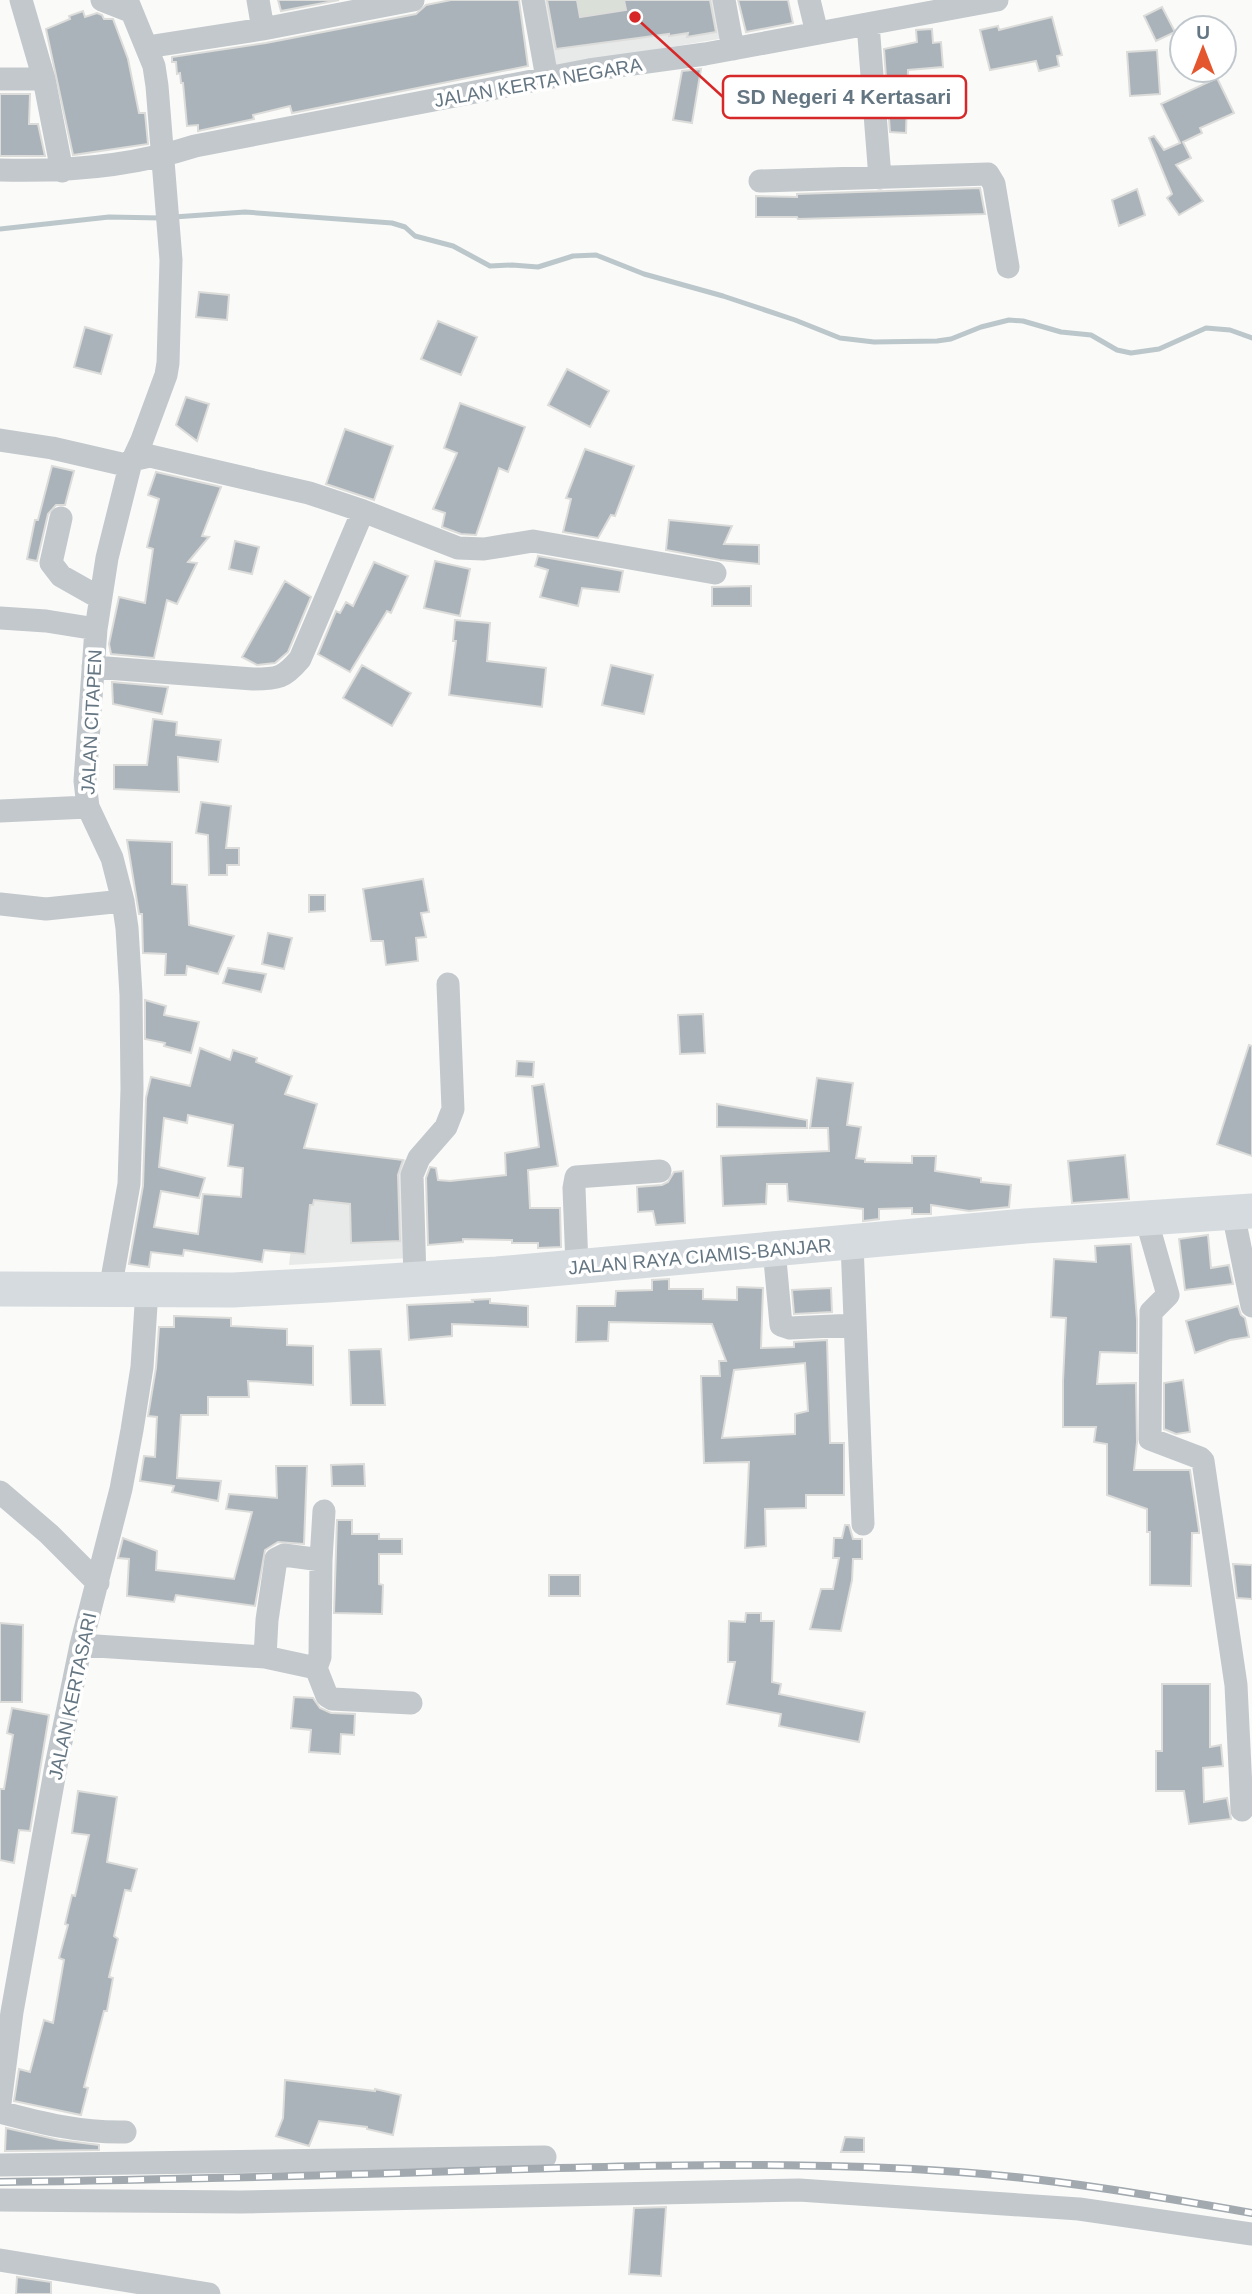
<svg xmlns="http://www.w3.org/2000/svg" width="1252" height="2294" viewBox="0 0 1252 2294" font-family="Arial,sans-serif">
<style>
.built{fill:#e8e9e9}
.green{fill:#dadfd7}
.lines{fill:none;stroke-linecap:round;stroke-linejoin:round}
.stream{stroke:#bbc7cb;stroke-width:5}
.building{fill:#aab3b9;stroke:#dcdcda;stroke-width:2;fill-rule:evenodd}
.minor{stroke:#c3c8cc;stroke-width:23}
.highway{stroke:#d6dbdf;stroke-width:35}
.rail-casing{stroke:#a2aab0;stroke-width:8}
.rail{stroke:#fff;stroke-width:5;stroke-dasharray:16;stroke-linecap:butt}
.labels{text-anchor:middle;stroke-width:7;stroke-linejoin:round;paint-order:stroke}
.street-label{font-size:19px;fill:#657683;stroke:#fff}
.leader{fill:none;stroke:#d62828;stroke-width:2.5}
.callout-dot{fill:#d62828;stroke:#fff;stroke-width:2.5}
.callout{fill:#fff;stroke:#d62828;stroke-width:2.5}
.callout-label{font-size:21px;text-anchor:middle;font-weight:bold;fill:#657683}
</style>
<rect width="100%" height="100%" fill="#fafaf8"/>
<path class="built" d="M544,0H720L725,34L719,39L555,66Z
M303,1148L407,1160L409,1258L289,1265Z"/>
<path class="green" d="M577,0H624L626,10L580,17Z"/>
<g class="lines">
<path class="stream" d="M174,217L245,212L392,223L405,227L415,236L453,246L490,266L512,265L538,267L573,256L596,255L644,274L723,296L795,320L840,338L874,342L937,341L951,339L981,327L1009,320L1023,321L1061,332L1091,335L1117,350L1131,353L1159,349L1206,328L1230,330L1252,338
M0,229L109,217L161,218"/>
</g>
<path class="building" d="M278,0H339L281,11Z
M451,0H519L528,66L292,113L290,106L253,115L254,119L198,131V125L187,126L183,83H181L180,73L177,74L176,62H172V57L266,43L416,14L426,5Z
M547,0H577L580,17L626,10L624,0H710L716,32L687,37L688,33L669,36V34L556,49Z
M738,0H788L793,23L746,32Z
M1162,7L1175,32L1156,41L1144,16Z
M83,11L85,17L97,13L102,15L104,19H113L128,59L139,113H145L148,144L73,155L46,29L70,19L69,16Z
M1052,17L1062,55L1057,56L1059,66L1039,71L1036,61L990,70L980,30L998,26L999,30Z
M932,29L933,43L941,42L943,67L908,70L906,133L890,132L884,49L917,42L916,30Z
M1157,50L1160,94L1130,96L1127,52Z
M701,69L692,123L673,120L682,71Z
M1217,78L1234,113L1200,128L1202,133L1183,142L1191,158L1176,165L1203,201L1179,215L1167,198L1172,194L1149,138L1154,136L1164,150L1180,143L1161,104Z
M0,94H30L29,124H38L45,156H0Z
M980,188L985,214L798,219L797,217H756V196L797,197V194Z
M1137,189L1145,215L1119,226L1112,200Z
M199,292L229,295L227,320L196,317Z
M438,321L477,337L461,375L421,359Z
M85,327L112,335L101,374L74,367Z
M567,369L609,391L590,427L548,405Z
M186,397L209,404L197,441L176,425Z
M460,403L525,427L508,472L499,468L476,535L461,534L442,527L445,513L433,509L457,453L444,448Z
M345,429L393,446L374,500L326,484Z
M585,449L634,466L615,516L611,515L598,538L563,532L571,499L566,498Z
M52,466L74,471L65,505H56L48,514L37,561L27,559L35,520H38Z
M156,472L221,487L202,536L209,537L188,562L197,563L177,604L167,600L154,658L111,654L109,644L119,597L145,603L153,549L147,547L159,499L148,495Z
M669,520L732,526L724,544L759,545V564L720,560L666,550Z
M235,541L259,547L252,574L229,569Z
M538,556L623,571L619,592L582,588L578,606L540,597L548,570L535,566Z
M435,561L470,569L460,616L424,608Z
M374,562L408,576L391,613L387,611L350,672L318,654L336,611L340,613L346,602L353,606Z
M285,581L311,597L288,652L275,663L257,665L242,657Z
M751,586V606H712V587Z
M455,620L490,623L487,661L546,668L542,707L449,695L456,641H453Z
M362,665L411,693L392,726L343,698Z
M611,665L653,675L644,714L602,705Z
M112,682L168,687L162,714L113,704Z
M153,719L177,722L176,735L221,740L218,762L178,757L179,792L114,789V765H147Z
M201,802L231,806L226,848H239V865H227V875H209L208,835L196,833Z
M127,840L172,842V884L187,885L189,925L234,936L218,974L187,966L186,975H165L166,954L143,953L142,914H139Z
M423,879L429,912L421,913L426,937L416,938L418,961L386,965L383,941H371L363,889Z
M309,895H325V911L309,912Z
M268,933L292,938L284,969L262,964Z
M228,968L266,974L261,992L223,983Z
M145,1000L166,1006L164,1015L199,1022L191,1053L164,1046L165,1043L145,1039Z
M703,1014L705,1053L680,1054L678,1015Z
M1249,1045L1252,1046V1156L1217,1144Z
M200,1048L230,1060L233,1050L257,1058L256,1062L292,1076L285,1094L317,1104L304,1148L403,1160L398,1175L400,1241L351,1243L350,1204L314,1200L313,1205H310L305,1254L264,1250L262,1262L184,1250L183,1256L151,1252L149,1267L129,1264L143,1186L146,1098L151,1077L190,1086ZM188,1115L233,1125L228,1166L243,1168L241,1197L203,1194L198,1234L154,1227L161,1191L199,1198L205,1178L159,1167L164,1118L187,1123Z
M517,1061L534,1062L533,1077L516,1076Z
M817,1078L853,1083L847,1125L861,1127L856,1158L865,1159V1162L912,1163V1156H936L935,1171L981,1178V1182L1011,1185L1009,1207L969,1211L931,1205V1214H912V1208L879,1209V1219L863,1221V1209L788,1201L787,1184H767L766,1204L723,1206L721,1156L829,1151L828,1128H810Z
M544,1084L558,1166L528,1170L530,1208H560L561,1247L538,1248V1243H512V1240L463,1239V1242L428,1245L426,1178L430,1167L436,1168L438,1180L450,1181L506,1175L505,1153L539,1147L532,1086Z
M717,1104L807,1120V1128L717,1127Z
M1125,1155L1129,1199L1072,1203L1068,1161Z
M683,1171L685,1223L656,1225L653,1211L638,1212L637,1187L662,1185L668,1182L674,1172Z
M1208,1235L1211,1268L1229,1265L1233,1284L1185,1290L1179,1239Z
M1131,1244L1137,1320V1353L1100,1352L1097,1384L1136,1383L1137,1442L1134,1470H1190L1199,1530V1533H1192L1191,1586L1150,1585V1532H1147V1509L1107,1495V1444L1094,1442L1096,1427H1063V1381L1066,1318L1051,1317L1054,1259L1096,1262L1095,1246Z
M669,1279V1289H703V1299L737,1300V1287L763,1288L761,1348L794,1347V1342L827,1340L830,1443H844V1495H806V1508L765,1509L766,1546L745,1548L749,1462L704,1463L701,1376H720L719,1361H726L712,1324L609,1322L608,1341L576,1342L577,1306H615L616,1291L652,1290V1280ZM805,1363L808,1411L795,1414V1434L722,1438L734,1370Z
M831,1288L832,1312L794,1314L792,1290Z
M490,1299V1303L528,1306V1327L452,1324V1336L409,1340L407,1305L473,1302L472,1300Z
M1238,1306L1241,1315L1245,1318L1249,1337L1230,1340L1195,1353L1186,1321Z
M174,1316L231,1318V1326L287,1329V1345L313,1346V1385L248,1381L249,1397H208V1415H181L177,1478L221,1481L218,1501L172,1492L174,1486L140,1481L144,1456L155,1457L157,1417L148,1416L156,1368L159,1327H174Z
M381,1349L385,1405H351L349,1350Z
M1183,1380L1190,1432L1176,1434L1164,1429V1383Z
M364,1464L365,1486H332L331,1465Z
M276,1466H307L304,1544L278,1542L265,1550L255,1606L176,1595L174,1602L127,1596L129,1559L118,1558L123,1538L157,1551L156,1570L234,1579L252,1512L226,1509L229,1494L277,1498Z
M337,1520H352V1534H379V1539H402V1554H379V1584L383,1585L382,1614L334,1613Z
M845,1525H849L853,1539H862V1559H853L852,1580L841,1631L810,1629L821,1589H833L839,1558H833L834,1538H842Z
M1233,1564L1252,1565V1599L1237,1598Z
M549,1575H580V1596H549Z
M746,1613H761V1621H774L772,1682L781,1684L779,1694L865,1712L859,1742L779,1726L781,1714L727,1704L735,1662H728L729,1621L745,1622Z
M0,1623L23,1625L22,1702H0Z
M1162,1684H1210V1747L1221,1745L1223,1766L1203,1768L1204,1802L1227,1798L1231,1819L1189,1824L1184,1791H1156V1751H1162Z
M294,1697L313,1698L320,1708L331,1713L355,1714L354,1735L341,1734L340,1754L309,1752L311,1730L291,1728Z
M12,1708L49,1715L30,1831L19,1830L14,1863L0,1860V1789H4L13,1735L7,1733Z
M78,1791L117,1797L107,1862L137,1869L131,1891L125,1890L114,1936L118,1939L109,1977L113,1978L107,2011H104L84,2087L88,2088L81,2115L14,2101L19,2069L30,2072L44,2020L53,2023L64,1960L59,1958L68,1925L65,1924L72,1895L75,1896L89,1835L72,1833Z
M285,2080L375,2091V2089L401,2095L393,2135L367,2129V2127L319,2121L309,2146L276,2136L283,2118Z
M6,2128L59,2140L99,2145V2150L5,2151Z
M845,2137L864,2138V2152H841Z
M666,2207L661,2276L629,2274L634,2208Z
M17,2277L51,2282V2294H16Z"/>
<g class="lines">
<path class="minor" d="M21,0L44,79L62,171
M102,0L130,11
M258,0L263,29
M533,0L547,78
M724,0L733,49
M809,0L817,33
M868,24L880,178
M147,47L263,29L413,0
M0,79H44
M0,170C65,172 133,166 195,146L589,70L705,54L997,0
M760,181L988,174L994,184L1008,267
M0,440L52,448L130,466
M132,460L150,456L309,493L363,511L458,548L484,549L533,541L715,573
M61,518L51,563L61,576L100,598
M0,618L46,621L96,629
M93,667L253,679C278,679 284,678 300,659L363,511
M0,811L88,807
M0,904L46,909L123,901
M1233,1213L1252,1306
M1146,1218L1168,1295L1151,1312L1150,1439L1200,1458L1203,1461L1236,1685L1242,1810
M852,1243L863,1524
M774,1249L781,1325L790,1328L855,1325
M577,1266L574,1188L576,1177L660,1171
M415,1279L412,1175L419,1158L446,1127L453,1109L448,984
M110,1290L129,1184L132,1089L131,995L127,928L123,901L112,858L88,807L85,781L96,629L107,558L130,466L142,440L166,375L168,363L171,260L157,86L154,66L127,0
M0,1492L49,1534L98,1583
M81,1645L265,1657L316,1668L320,1657L321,1560L324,1511
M265,1657L267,1620L276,1559L284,1555L321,1560
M316,1668L327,1696L332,1699L411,1703
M0,2103L12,2012L56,1766L81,1645L121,1489L132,1430L142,1367L147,1290
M0,2112C41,2123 82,2133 125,2132
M0,2165L545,2157
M0,2200L241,2202L799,2190L1079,2209L1252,2234
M0,2260L209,2294"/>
<path class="highway" d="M0,1289L233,1290L328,1285L497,1274L1025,1226L1252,1211"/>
<defs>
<path id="rail" d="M0,2182C154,2180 307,2176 460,2171C627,2166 792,2160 959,2172C1057,2179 1155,2196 1252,2213"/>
</defs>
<use href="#rail" class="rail-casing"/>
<use href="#rail" class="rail"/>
</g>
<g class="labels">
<g class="street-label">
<text transform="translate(538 82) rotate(-10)" y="7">JALAN KERTA NEGARA</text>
<text transform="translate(91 722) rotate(-87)" y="7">JALAN CITAPEN</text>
<text transform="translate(700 1256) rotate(-5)" y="7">JALAN RAYA CIAMIS-BANJAR</text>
<text transform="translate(72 1696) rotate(-78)" y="7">JALAN KERTASARI</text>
</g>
</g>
<path class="leader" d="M635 17L723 97"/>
<circle class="callout-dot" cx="635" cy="17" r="7"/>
<rect class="callout" x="723" y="76" width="243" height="42" rx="7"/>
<g class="callout-label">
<text x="844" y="104">SD Negeri 4 Kertasari</text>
</g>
<g transform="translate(1203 49)"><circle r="33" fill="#ffffff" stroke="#c1c8cd" stroke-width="2"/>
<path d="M0-5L12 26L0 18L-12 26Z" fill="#e4572e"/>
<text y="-10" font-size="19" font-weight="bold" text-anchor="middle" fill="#657683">U</text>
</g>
</svg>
